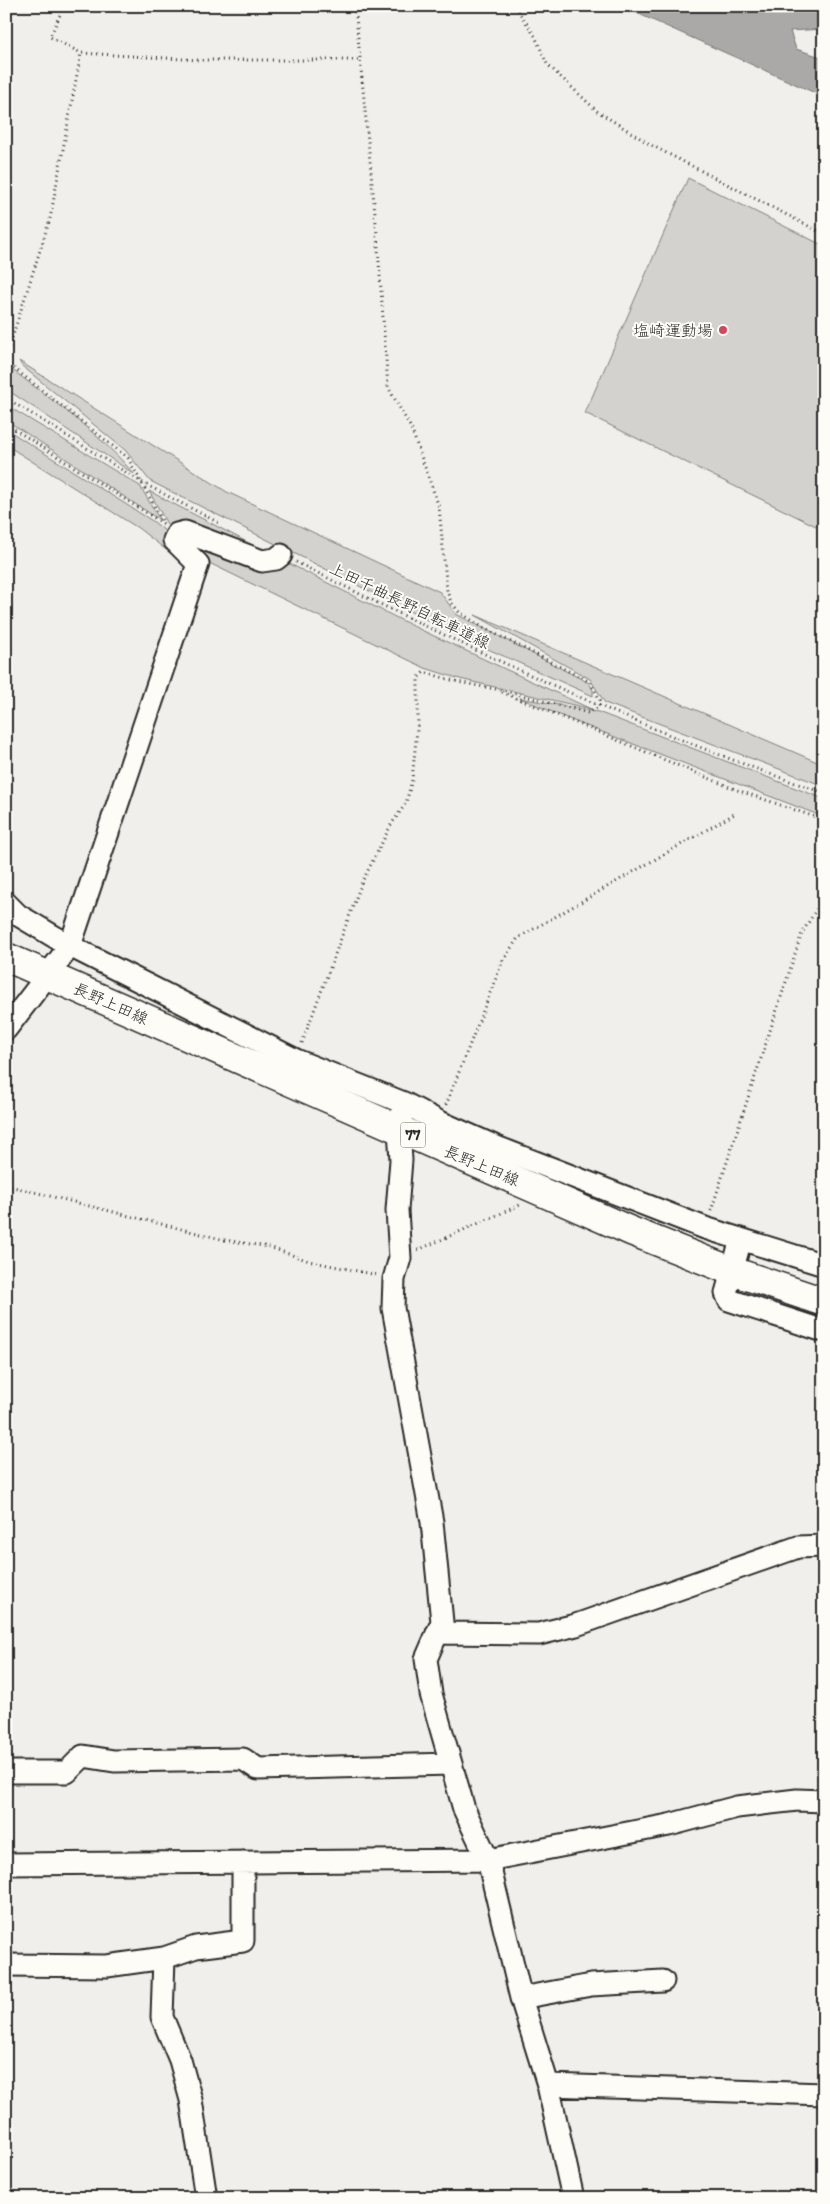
<svg xmlns="http://www.w3.org/2000/svg" width="830" height="2204" viewBox="0 0 830 2204" font-family="Itim,'Klee One',sans-serif">
<style>
.green{fill:#d3d2cf;stroke:#7f7e7d}
.water{fill:#aaa9a7;stroke:#777775}
.lines{fill:none;stroke-linecap:round;stroke-linejoin:round}
.minor-casing{stroke:#2b2b2b;stroke-width:25}
.major-casing{stroke:#2b2b2b;stroke-width:31}
.path{stroke:#2b2b2b;stroke-width:3;stroke-dasharray:1 4;stroke-linecap:butt}
.minor{stroke:#fdfcf7;stroke-width:21}
.major{stroke:#fdfcf7;stroke-width:28}
.poi-dot{fill:#d1495b;stroke:#fdfcf7;stroke-width:2}
.labels{text-anchor:middle;stroke-width:4;stroke-linejoin:round;paint-order:stroke}
.shield{fill:#fdfcf7;stroke:#6a6a68;stroke-width:1}
.shield-label{font-size:15px;font-weight:bold;fill:#2b2b2b}
.poi-label{font-size:16px;fill:#2b2b2b;stroke:#fdfcf7;text-anchor:end}
.street-label{font-size:16px;fill:#2b2b2b;stroke:#fdfcf7}
</style>
<rect width="100%" height="100%" fill="#f0efeb"/>
<filter id="ink" filterUnits="userSpaceOnUse"><feTurbulence type="fractalNoise" baseFrequency=".02" numOctaves="2"/><feDisplacementMap in="SourceGraphic" scale="10" xChannelSelector="R" yChannelSelector="G"/><feConvolveMatrix kernelMatrix="1 2 1 2 8 2 1 2 1" color-interpolation-filters="sRGB"/></filter>
<g filter="url(#ink)">
<path class="green" d="M688,178L824,246V530L585,413Z
M19,361L227,492L440,592L456,614L589,683L593,690V696L461,637L150,481L125,450L22,366Z
M6,365C50,399 99,432 134,474L6,389Z
M6,405L140,486L160,520L6,420Z
M6,429L154,522L164,530L188,567L138,528L6,445Z
M149,491L270,554L167,524Z
M182,536L286,562L417,628L591,709L460,679L425,668L201,559Z
M475,615L824,765V786L605,703L590,679Z
M520,698L598,712L824,799V817L576,722Z"/>
<path class="water" d="M621,6H824L823,29L790,31L796,49L824,58V97Z"/>
<g class="lines">
<defs>
<path id="minor" d="M6,903L18,915L70,946L296,1060L404,1103L440,1122L499,1148L705,1228L824,1265
M6,1029L70,946L198,564L174,540L177,534L185,532L262,561L276,559L281,555
M404,1103L399,1130L401,1160L397,1210L400,1258L394,1279L393,1308L432,1522L442,1622L426,1659L431,1694L464,1809L488,1860L521,1998L548,2085L573,2198
M741,1239L726,1293L729,1300L824,1331
M437,1633L539,1634L576,1625L798,1547L824,1546
M6,1772H67L83,1756L114,1761L243,1759L258,1769L451,1764
M6,1864L488,1860L669,1825L737,1807L797,1800L824,1801
M164,1958L162,2017L180,2060L191,2100L206,2198
M6,1965L107,1966L164,1958L196,1947L243,1941V1862
M521,1998L591,1985L663,1981
M548,2085L824,2094"/>
<path id="major" d="M6,957L631,1231L732,1271L824,1302"/>
</defs>
<use href="#minor" class="minor-casing"/>
<use href="#major" class="major-casing"/>
<path class="path" d="M64,6L50,37L81,53L199,60H360
M515,6L535,36L547,64L597,111L651,145L824,234
M6,357L50,219L81,53
M6,362L128,458L163,522
M6,398L143,483L221,524
M6,424L164,524
M296,562C468,649 641,730 824,793
M502,692L737,790L824,820
M302,1043L362,882L391,825L406,803L412,780L418,720V678L424,672L458,682L506,691L588,713L599,707L600,700L590,682L484,628L459,612L451,602L447,591L439,507L411,428L388,387L377,234L355,6
M446,1105L503,960L518,938L736,813
M6,1185L225,1240L269,1247L309,1261L377,1275
M711,1211L802,933L824,897
M418,1250L520,1205"/>
<use href="#minor" class="minor"/>
<use href="#major" class="major"/>
</g>
</g>
<circle class="poi-dot" cx="723" cy="330" r="5"/>
<g class="labels">
<rect class="shield" x="400.5" y="1122.5" width="25" height="25" rx="4"/>
<g class="shield-label">
<text x="413" y="1140">77</text>
</g>
<g class="poi-label">
<text x="713" y="336">塩崎運動場</text>
</g>
<g class="street-label">
<text transform="translate(410 605) rotate(26)" y="6">上田千曲長野自転車道線</text>
<text transform="translate(111 1003) rotate(24)" y="6">長野上田線</text>
<text transform="translate(482 1165) rotate(23)" y="6">長野上田線</text>
</g>
</g>
<rect width="830" height="2204" fill="none" stroke="#fdfcf7" stroke-width="25"/>
<rect x="12" y="12" width="805" height="2179" fill="none" stroke="#2b2b2b" stroke-width="2" filter="url(#ink)"/>
</svg>
